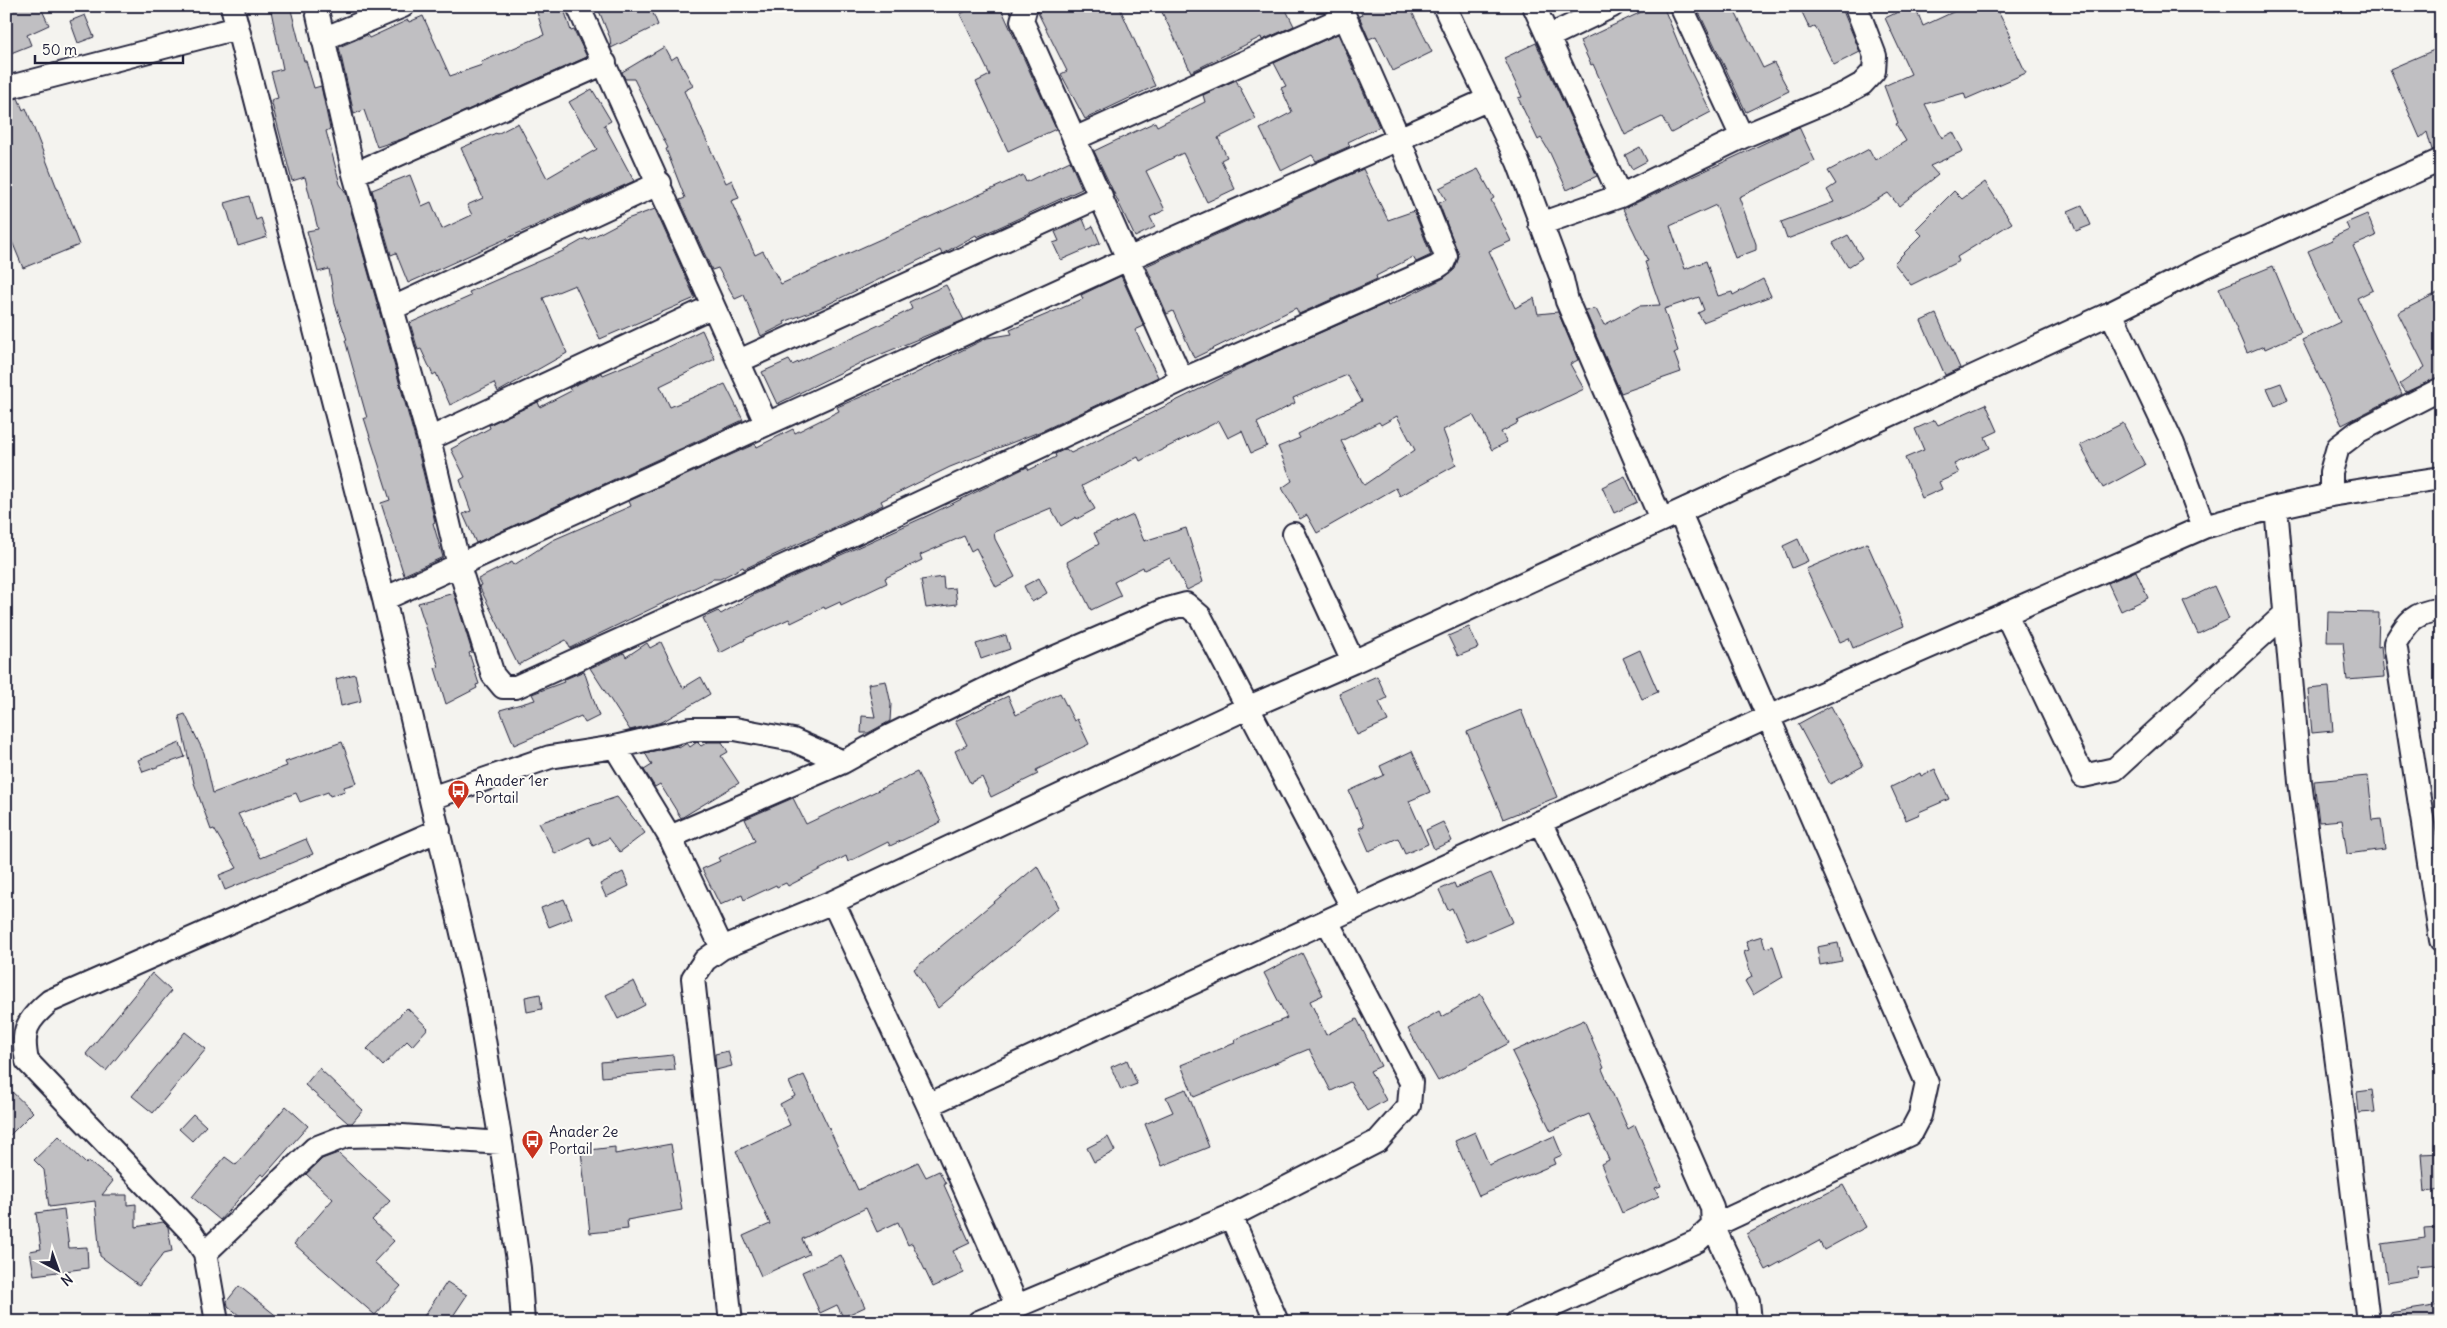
<svg xmlns="http://www.w3.org/2000/svg" width="2447" height="1328" viewBox="0 0 2447 1328" font-family="Delius,sans-serif">
<style>
.building{fill:#c0bfc2;stroke:#22223b;fill-rule:evenodd}
.lines{fill:none;stroke-linecap:round;stroke-linejoin:round}
.minor-casing{stroke:#22223b;stroke-width:26}
.minor{stroke:#fdfcf7;stroke-width:22}
.labels{text-anchor:middle;stroke-width:4;stroke-linejoin:round;paint-order:stroke}
.poi-label{font-size:15px;fill:#22223b;stroke:#fdfcf7;text-anchor:start}
</style>
<rect width="100%" height="100%" fill="#f4f3ef"/>
<filter id="ink" filterUnits="userSpaceOnUse"><feTurbulence type="fractalNoise" baseFrequency=".02" numOctaves="2"/><feDisplacementMap in="SourceGraphic" scale="10" xChannelSelector="R" yChannelSelector="G"/><feConvolveMatrix kernelMatrix="1 2 1 2 8 2 1 2 1" color-interpolation-filters="sRGB"/></filter>
<g filter="url(#ink)">
<path class="building" d="M6,6H40L49,25L27,35L31,45L6,55Z
M270,6H290L304,61H306L314,88L321,86L330,129L326,131L340,184L346,193L416,442L435,522L433,523L443,557L404,575L381,503L390,500L364,418H367L345,340H347L335,304L329,269L318,272L307,231L318,229L305,177L292,181L271,100L278,98L271,72L283,69Z
M535,6H563L571,31L574,30L587,57L402,139L377,147L364,110L354,114L339,47L367,35L369,38L408,20L409,22L423,16L450,76L482,65L481,62L544,35Z
M597,6H650L658,25L611,48L610,38Z
M977,6H1000L1056,129L1008,151L976,82L990,75L960,14Z
M1050,6H1119L1155,86L1085,119L1061,74L1067,71L1038,13Z
M1159,6H1284L1294,26L1262,40L1261,37L1191,72Z
M1358,6H1409L1432,52L1393,71L1376,36L1369,39L1359,16L1362,15Z
M1654,6H1663L1687,64L1711,112L1671,133L1662,117L1625,135L1593,64L1591,65L1580,41Z
M1696,6H1732L1763,68L1774,63L1789,91L1746,112Z
M1799,6H1841L1860,52L1834,65L1815,26L1810,29Z
M1911,6H1915L1923,26L1966,6H1995L2011,36L2009,37L2026,73L1966,99L1964,93L1925,104L1942,138L1953,132L1963,151L1930,166L1938,175L1899,206L1888,193L1851,215L1787,239L1781,222L1834,202L1827,190L1836,184L1828,171L1869,149L1875,160L1906,141L1896,124L1898,123L1884,86L1911,74L1885,18Z
M85,15L94,37L78,43L70,21Z
M1338,34L1379,127L1348,142L1350,146L1316,161L1312,155L1281,171L1260,129L1292,112L1281,88L1286,86L1274,63Z
M1536,43L1597,176L1567,190L1550,153L1541,138L1538,140L1518,98L1522,97L1504,58Z
M664,47L671,60L677,56L693,86L684,91L726,183L732,180L739,198L731,201L755,255L763,251L781,284L1023,175L1026,182L1070,161L1082,189L1002,226L977,237L976,235L942,254L940,250L820,308L784,322L785,324L761,336L744,295L735,299L718,268L712,270L680,200L685,198L666,149L668,148L634,79H625L622,72Z
M2441,47V147L2432,150L2427,132L2420,138L2390,69Z
M1236,80L1256,119L1218,138L1227,157L1221,160L1235,189L1207,202L1183,153L1146,171L1165,210L1150,217L1155,227L1135,237L1094,151L1155,122L1157,126L1205,102L1203,95Z
M592,89L611,121L604,125L634,181L408,283L396,253L391,255L372,190L410,175L422,206L431,202L442,229L472,215L467,205L483,198L461,148L496,133L497,134L518,123L547,178L597,149L569,102Z
M18,98L23,110L26,108L79,245L23,268L6,227V101Z
M1799,127L1815,161L1739,197L1756,244V250L1735,258L1716,205L1670,226L1685,269L1706,261L1718,296L1732,292L1733,295L1763,279L1771,296L1703,322L1698,313L1704,310L1699,297L1664,309L1678,351L1674,353L1681,372L1621,393L1585,310L1596,309L1604,325L1639,306L1660,305L1645,262L1648,261L1623,209Z
M1640,147L1647,161L1632,169L1625,155Z
M1363,169L1388,220L1414,211L1431,255L1416,262L1413,257L1376,276L1377,279L1299,314L1296,308L1194,358L1173,311L1167,314L1146,266Z
M1478,169L1494,198L1491,200L1511,241L1489,251L1515,308L1534,298L1538,314L1558,312L1578,360L1570,364L1584,389L1517,421L1518,423L1501,432L1507,442L1492,450L1473,415L1443,430L1456,465L1400,496L1396,488L1317,533L1307,515L1300,519L1282,488L1292,481L1278,447L1300,438L1298,434L1362,401L1347,375L1293,398L1295,403L1257,423L1267,446L1251,453L1242,431L1228,438L1219,421L1140,461L1138,457L1082,486L1095,509L1077,519L1076,517L1061,526L1051,508L994,532L995,539L1015,577L996,587L976,548L971,551L964,536L920,555L922,560L885,578L887,583L841,605L840,602L825,609L824,607L791,623L789,619L744,639L745,640L720,653L703,618L718,611L721,614L755,594L931,514L1027,467L1029,470L1056,457L1055,454L1066,449L1071,453L1252,363L1387,303L1388,306L1444,278L1455,269L1459,256L1439,203L1446,200L1439,188ZM1397,416L1415,450L1364,485L1341,441L1379,422L1381,425Z
M1985,182L2012,223L1957,257L1959,261L1911,285L1894,263L1922,235L1916,229L1954,191L1962,199Z
M249,196L256,220L261,218L267,237L238,246L225,203Z
M2082,205L2091,225L2076,231L2068,211Z
M655,209L695,298L600,339L575,285L543,298L567,353L498,392L494,383L450,405L436,373L433,375L421,349L418,350L410,323L471,296L469,292L496,280L563,251L586,238L587,240L627,219Z
M2367,214L2376,236L2353,246L2373,290L2357,298L2402,394L2342,425L2302,340L2340,322L2308,251L2333,240L2332,238L2349,230L2346,223Z
M1083,219L1087,229L1093,226L1100,243L1061,260L1053,243L1059,241L1055,232Z
M1848,235L1862,258L1848,267L1833,243Z
M2273,266L2301,333L2265,349L2264,346L2247,353L2219,288Z
M1121,276L1144,326L1135,330L1158,377L1044,430L950,467L881,501L883,505L744,569L743,567L720,579H713L570,648L566,640L518,665L479,586L481,585L478,579L512,562L514,565L553,540L631,506L629,501L755,444L757,447L793,429L795,433L839,411L837,407L906,378L987,338L1012,334L1010,330L1083,299L1081,295Z
M946,285L964,320L860,363L777,404L762,372L789,360L792,365L879,325L912,309L909,302Z
M2441,291V376L2406,392L2400,384L2425,367L2398,313Z
M1936,314L1960,368L1945,375L1921,321Z
M702,330L715,359L660,386L670,407L725,384L743,420L476,543L463,514L471,511L460,480L465,477L451,449L490,428L489,425L538,402L540,407L571,391L569,388L602,373L603,375L632,363L633,364Z
M2281,383L2288,400L2275,406L2267,388Z
M1986,404L1998,431L1985,437L1990,448L1954,464L1959,473L1939,482L1942,489L1922,498L1905,458L1924,450L1915,429L1935,420L1938,425Z
M2123,423L2145,465L2103,488L2080,445Z
M1625,476L1637,502L1614,513L1602,487Z
M1133,515L1144,541L1186,528L1203,582L1187,590L1170,558L1144,570L1143,567L1114,582L1121,596L1091,610L1067,562L1099,544L1094,533Z
M1798,539L1808,561L1792,568L1783,546Z
M1867,543L1904,626L1853,648L1849,638L1840,642L1806,569Z
M2136,571L2148,598L2121,611L2108,583Z
M943,577L944,589L955,588L957,604L926,608L921,580Z
M1039,578L1047,593L1032,602L1024,586Z
M2214,586L2229,619L2198,634L2183,601Z
M454,593L472,652L469,653L479,684L476,685L477,688L446,704L435,668L439,667L418,603Z
M2328,612L2379,613L2378,647L2381,646L2384,677L2347,680L2343,642H2327Z
M1469,627L1478,648L1458,656L1448,636Z
M1006,635L1010,649L981,659L976,644Z
M661,642L683,688L701,677L710,694L662,722L630,730L590,668L624,653L626,657L647,643L650,648Z
M1640,650L1658,692L1642,699L1623,658Z
M584,671L599,716L585,723L581,716L514,745L500,710L535,700L532,694L564,682L563,680Z
M355,674L361,701L341,706L336,679Z
M1377,676L1387,698L1379,702L1388,721L1357,735L1339,693Z
M886,681L891,704L890,721L868,733H861L862,716L875,717L868,684Z
M2329,687L2333,731L2312,733L2308,689Z
M1060,693L1074,721L1077,719L1089,744L1036,770L1038,774L991,797L982,777L970,783L955,751L967,745L955,721L1008,696L1016,715Z
M1831,706L1863,766L1830,784L1798,724Z
M1521,710L1557,797L1503,819L1467,732Z
M185,714L204,753L213,793L287,766L285,762L342,742L357,783L344,787L345,791L330,796L328,792L300,802L296,793L238,814L261,858L306,839L313,854L225,890L219,875L237,868L214,829L211,830L194,783L179,716Z
M697,742L701,746L708,742H722L728,752L721,756L739,783L681,818L660,784L655,787L644,770L652,765L645,753L677,746L679,748L687,743L690,747Z
M180,743L185,757L143,772L138,760Z
M1412,751L1430,792L1409,801L1428,844L1405,854L1398,838L1369,851L1359,828L1364,826L1349,791L1384,775L1380,766Z
M1935,769L1949,799L1919,812L1920,814L1906,820L1891,787L1920,773L1921,776Z
M917,772L941,822L890,846L888,842L848,862L846,856L788,886L786,883L777,887L776,885L744,900L742,895L720,905L702,869L720,861L718,858L755,841L745,819L793,798L806,824Z
M2368,776L2373,820L2381,819L2385,849L2347,854L2342,820L2319,822L2314,781Z
M617,797L645,833L620,852L609,838L593,846L589,837L555,854L539,823Z
M1443,822L1452,841L1434,849L1426,830Z
M1037,866L1059,907L938,1008L914,969Z
M623,872L629,886L606,897L600,884Z
M1491,873L1513,922L1467,942L1452,908L1448,910L1439,890L1454,883L1456,888Z
M564,899L572,918L549,927L541,908Z
M1762,936L1765,948L1773,946L1783,977L1753,995L1745,981L1752,977L1744,952L1749,950L1746,941Z
M1838,943L1842,961L1820,965L1817,947Z
M1302,953L1323,995L1310,1001L1326,1035L1357,1019L1381,1066L1370,1071L1386,1100L1367,1111L1350,1082L1331,1091L1309,1049L1194,1097L1181,1065L1235,1043L1234,1040L1287,1018L1264,973Z
M152,973L171,991L106,1071L86,1054Z
M634,981L645,1005L618,1019L606,995Z
M540,994L542,1009L527,1012L525,997Z
M1481,994L1509,1043L1438,1081L1408,1029L1439,1011L1442,1017Z
M407,1008L428,1028L412,1046L407,1041L383,1066L367,1049Z
M1584,1020L1604,1068L1602,1069L1628,1129L1635,1125L1661,1186L1655,1188L1659,1196L1622,1213L1601,1164L1609,1160L1589,1114L1551,1131L1512,1052Z
M185,1032L206,1049L153,1113L132,1096Z
M728,1051L732,1066L716,1070L715,1054Z
M673,1055L675,1070L602,1077L601,1062Z
M1127,1060L1137,1084L1121,1090L1111,1067Z
M319,1068L363,1110L352,1123H348L305,1085Z
M804,1075L858,1190L918,1162L926,1177L939,1171L946,1184L944,1185L970,1243L953,1251L964,1273L933,1287L912,1243L908,1245L898,1222L877,1232L866,1208L802,1239L809,1254L761,1276L743,1236L770,1224L736,1151L790,1125L780,1104L795,1096L789,1082Z
M6,1086L33,1112L6,1139Z
M1186,1089L1209,1147L1162,1166L1145,1124L1173,1112L1166,1097Z
M2372,1090L2375,1112L2359,1113L2357,1092Z
M286,1106L308,1126L264,1176L261,1174L220,1220L192,1197L225,1157L236,1165Z
M193,1114L206,1126L192,1141L179,1129Z
M1475,1132L1489,1165L1554,1136L1562,1155L1553,1159L1555,1164L1479,1196L1455,1141Z
M59,1136L86,1164L88,1161L113,1181L102,1195H127V1205L136,1204V1227L163,1222L168,1227L172,1251L164,1253L139,1285L100,1256L95,1201L49,1207L44,1170L34,1160Z
M1108,1137L1115,1151L1094,1162L1087,1148Z
M671,1144L682,1210L627,1220L628,1229L590,1233L581,1151L615,1147V1154Z
M338,1153L390,1201L372,1220L394,1241L374,1262L401,1286L375,1315L294,1244L333,1199L306,1174L322,1159Z
M2441,1153V1190L2425,1192L2422,1154Z
M1843,1185L1866,1227L1824,1250L1819,1241L1766,1270L1747,1234Z
M64,1209L69,1248L87,1247L88,1268L34,1275L30,1251L41,1249L36,1213Z
M2441,1227V1264L2416,1266L2417,1277L2387,1282L2382,1244L2425,1238L2424,1228Z
M841,1255L865,1307L843,1317L837,1305L820,1313L802,1272Z
M447,1282L467,1295L449,1322H420Z
M239,1286L284,1322H247L228,1306L227,1301Z
M2441,1305V1322H2390L2389,1313Z"/>
<g class="lines">
<defs>
<path id="minor" d="M232,6L384,599L477,997L501,1143L519,1268L523,1322
M316,6L354,174L429,439L459,566L493,675L503,687H516L804,557L1182,380L1437,267L1443,263L1446,256L1399,139L1345,17L1074,139
M578,6L766,423
M1026,6L1022,21L1182,380
M1444,6L1518,162L1562,279L1567,301L1661,519
M1534,6L1620,196
M1681,6L1742,137
M1548,37L1612,6
M323,39L403,6
M6,88L237,28
M354,174L605,63
M1540,224L1620,196L1742,137L1844,94L1862,84L1874,71L1875,56L1856,6
M393,308L660,183
M2111,313L2205,266L2441,160
M739,361L1101,196
M429,439L713,306
M2331,495V472L2338,447L2359,431L2441,389
M2276,507L2300,782L2340,1086L2368,1322
M1294,534L1353,662
M384,599L1130,258L1489,99
M2441,609C2414,613 2408,621 2395,643L2441,940
M2006,614L2083,776L2115,769L2285,614
M615,747L670,837L722,948
M431,798L550,757L615,747L691,729H735L793,740L843,762
M1540,822L1579,902L1712,1207L1713,1226L1748,1301L1750,1322
M670,837L843,762L888,737L1014,675L1164,610L1186,604L1200,616L1353,909
M833,902L928,1105L1017,1306
M928,1105L1768,717L2204,527L2276,507L2331,495L2441,478
M1231,1216L1277,1322
M205,1253L315,1148L346,1136L388,1135L501,1143
M217,1322L205,1253L191,1232L27,1061C21,1031 26,1021 50,1001L439,830
M731,1322L693,978L705,960L722,948L833,902L1249,707L1353,662L2111,313L2173,444L2204,527
M979,1322L1231,1216L1378,1141L1409,1106L1411,1082L1327,921
M1517,1322L1697,1241L1713,1226L1910,1134L1920,1115L1927,1083L1680,513"/>
</defs>
<use href="#minor" class="minor-casing"/>
<use href="#minor" class="minor"/>
</g>
</g>
<defs>
<symbol id="bus-pin" viewBox="-11 -11 22 30"><path d="M0 17L-7.5 6A9.5 9.5 0 1 1 7.5 6Z" fill="#c8321e" stroke="#fdfcf7"/><path d="M-5-6H5V4H4V6H2V4H-2V6H-4V4H-5ZM-3.5-4V0h7V-4ZM-3.5 1.2v1.5H-2V1.2ZM2 1.2v1.5H3.5V1.2Z" fill="#fff"/></symbol>
</defs>
<g fill-rule="evenodd">
<use href="#bus-pin" x="446" y="778" width="25" height="34"/>
<use href="#bus-pin" x="520" y="1128" width="25" height="34"/>
</g>
<g class="labels">
<g class="poi-label">
<text x="475" y="786">Anader 1er<tspan x="475" dy="17">Portail</tspan></text>
<text x="549" y="1137">Anader 2e<tspan x="549" dy="17">Portail</tspan></text>
</g>
</g>
<rect width="2447" height="1328" fill="none" stroke="#fdfcf7" stroke-width="25"/>
<rect x="12" y="12" width="2422" height="1303" fill="none" stroke="#22223b" stroke-width="2" filter="url(#ink)"/>
<g transform="translate(58 1270) rotate(139)" stroke="#fdfcf7" stroke-width="4" paint-order="stroke">
<path d="M0-4L9 19L0 12L-9 19Z" fill="#22223b"/>
<text y="-8" font-size="14" font-weight="bold" text-anchor="middle" fill="#22223b">N</text>
</g>
<path d="M35 55v8h148v-8" fill="none" stroke="#22223b" stroke-width="2.5"/>
<text x="42" y="55" font-size="15" fill="#22223b" stroke="#fdfcf7" stroke-width="4" paint-order="stroke">50 m</text>
</svg>
